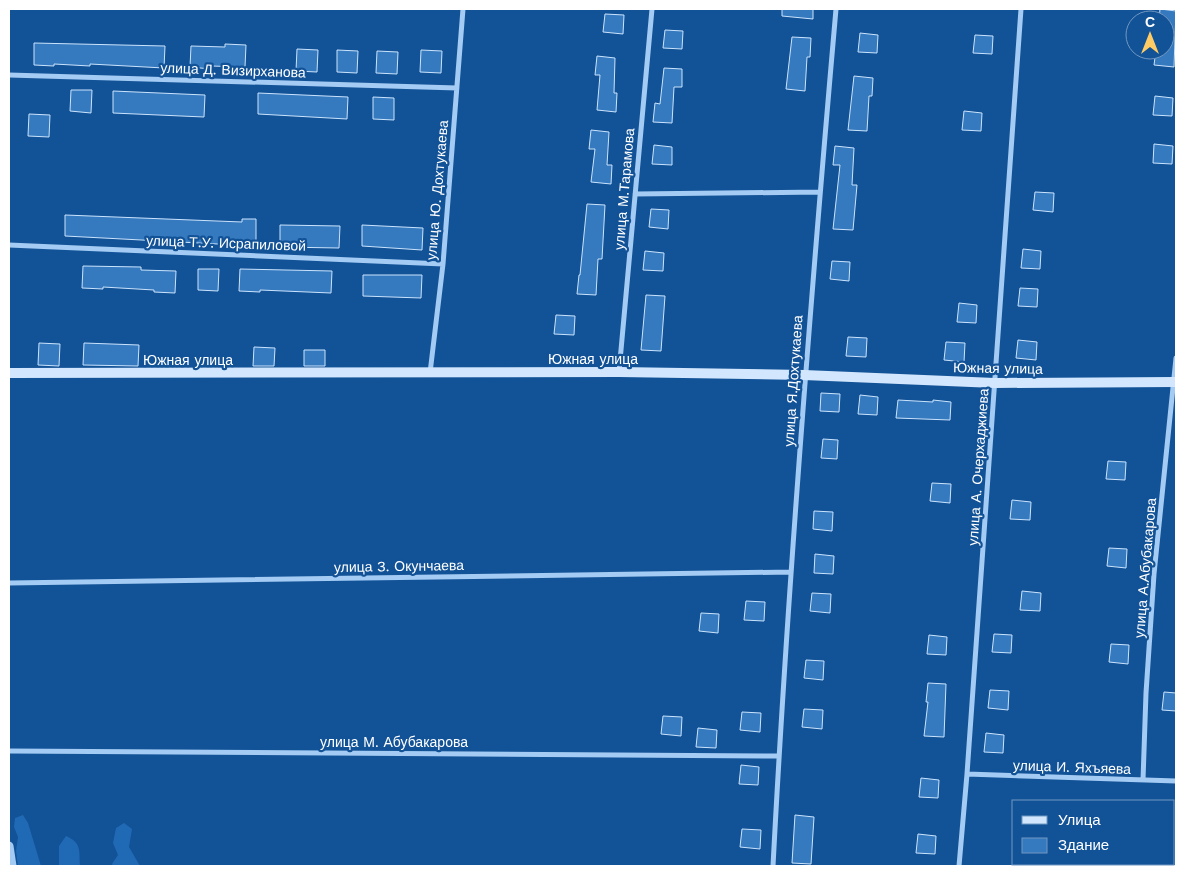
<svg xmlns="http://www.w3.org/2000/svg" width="1185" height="875" viewBox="0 0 1185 875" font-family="'Work Sans',sans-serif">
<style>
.green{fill:#206ab5}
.building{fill:#3579be;stroke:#cbe4fd}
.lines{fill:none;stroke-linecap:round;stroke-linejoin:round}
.minor{stroke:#a3cbf3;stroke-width:5}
.tertiary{stroke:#a3cbf3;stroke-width:9}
.secondary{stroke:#d2e7fd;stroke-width:10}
.labels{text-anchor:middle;stroke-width:4.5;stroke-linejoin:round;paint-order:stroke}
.street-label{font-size:14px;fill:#fff;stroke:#125297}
</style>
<rect width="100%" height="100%" fill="#125297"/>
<path class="green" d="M23,815L28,823L41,866H18L16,851L18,837L14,827L15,818Z
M124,823L132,829L129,847L140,866H113L112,864L118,855L113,843L116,828Z
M66,836C82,843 79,851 80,866H59V846Z"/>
<path class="building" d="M782,9H813V19L782,16Z
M1160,9L1176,11L1174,67L1154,65L1156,50H1165V20H1159Z
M605,14L624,15L623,34L603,32Z
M665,30L683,31L682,49L663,48Z
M860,33L878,35L877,53L858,52Z
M975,35L993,36L992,54L973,53Z
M792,37L811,38L810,57H807L805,91L786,89Z
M34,43L165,46L164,68L90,64V66L54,64V66L34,65Z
M225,44L246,45L245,67L211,66V69L190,67L191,46L225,47Z
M297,49L318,50L317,72L296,71Z
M337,50L358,51L357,73L337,72Z
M421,50L442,51L441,73L420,72Z
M377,51L398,52L397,74L376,73Z
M597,56L615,58L614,93H617L616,112L597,110L600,75H595Z
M664,68L682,69V87H674L672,123L653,122L655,103L660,104Z
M854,76L873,78L872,96H869L867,131L848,130Z
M71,90H92L91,113L70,111Z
M113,91L205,95L204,117L113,113Z
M258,93L348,97L347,119L258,114Z
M1155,96L1173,98L1172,116L1153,115Z
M373,97L394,98V120L373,119Z
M964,111L982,113L981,131L962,130Z
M29,114L50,115L49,137L28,136Z
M591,130L609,132L607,165H612L611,184L591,182L595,149H589Z
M1154,144L1173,146L1172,164L1153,163Z
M654,145L672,147V165L652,164Z
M835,146L854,148L852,185H857L853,230L833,229L840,165H833Z
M1035,192L1054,193L1053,212L1033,210Z
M587,204L605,205L602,259H598L596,295L577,294L579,275H580Z
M651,209L669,210L668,229L649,227Z
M65,215L242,222V219H256V246L65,236Z
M280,225L340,226L339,248L280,247Z
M362,225L423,228L422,250L362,246Z
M1023,249L1041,251L1040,269L1021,268Z
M645,251L664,253L663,271L643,270Z
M832,261L850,262L849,281L830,279Z
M83,266L141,267V270L176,271L175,293L154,292V290L103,287V289L82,288Z
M198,269H219L218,291L198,290Z
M240,269L332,271L331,293L260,290V292L239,291Z
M363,275H422L421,298L363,296Z
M1020,288L1038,289L1037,307L1018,306Z
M646,295L665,296L661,351L641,350Z
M959,303L977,305L976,323L957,322Z
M556,315L575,316L574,335L554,334Z
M848,337L867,338L866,357L846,356Z
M1018,340L1037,342L1036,360L1016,358Z
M946,342L965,343L964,362L944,360Z
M39,343L60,344L59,366L38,365Z
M84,343L139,345L138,366L83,365Z
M254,347L275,348L274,366H253Z
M304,350H325V366H304Z
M821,393L840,394L839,412L820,411Z
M860,395L878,397L877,415L858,414Z
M898,400L933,402V400L951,402L950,420L896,418Z
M823,439L838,440L837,459L821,458Z
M1108,461L1126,462L1125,480L1106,479Z
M932,483L951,484L950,503L930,501Z
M1012,500L1031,502L1030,520L1010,519Z
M814,511L833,512L832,531L813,529Z
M1109,548L1127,549L1126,568L1107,566Z
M815,554L834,556L833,574L814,573Z
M1022,591L1041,593L1040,611L1020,610Z
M812,593L831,594L830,613L810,611Z
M746,601L765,602L764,621L744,620Z
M701,613L719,614L718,633L699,631Z
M994,634L1012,635L1011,653L992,652Z
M929,635L947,637L946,655L927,654Z
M1111,644L1129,645L1128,664L1109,662Z
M806,660L824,661L823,680L804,678Z
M928,683L946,684L944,737L924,736L928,702H926Z
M990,690L1009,691L1008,710L988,708Z
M1164,692L1176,693V711L1162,710Z
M804,709L823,710L822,729L802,727Z
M742,712L761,713L760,732L740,730Z
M663,716L682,717L681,736L661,734Z
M698,728L717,730L716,748L696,747Z
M986,733L1004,735L1003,753L984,752Z
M741,765L759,767L758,785L739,784Z
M921,778L939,780L938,798L919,797Z
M795,815L814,817L811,864L792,863Z
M742,829L761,830L760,849L740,847Z
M918,834L936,836L935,854L916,853Z"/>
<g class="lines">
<path class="minor" d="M9,75L457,88
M635,194L820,192
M9,245L443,264
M619,372L652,9
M430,373L443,264L463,9
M9,583L790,572
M9,751L779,756
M967,774L1176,781
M1143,780L1146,693L1154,574L1176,358
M773,866C788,580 811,294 836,9
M959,866L967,774L1021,9"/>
<path class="tertiary" d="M9,846L12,866"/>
<path class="secondary" d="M9,373L619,372L804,375L995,383L1176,382"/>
</g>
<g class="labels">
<g class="street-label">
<text transform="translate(233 70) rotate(2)" y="5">улица Д. Визирханова</text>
<text transform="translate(624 189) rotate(-85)" y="5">улица М.Тарамова</text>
<text transform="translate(437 190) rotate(-85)" y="5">улица Ю. Дохтукаева</text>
<text transform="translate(226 243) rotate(2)" y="5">улица Т.У. Исрапиловой</text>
<text x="593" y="364">Южная улица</text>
<text x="188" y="365">Южная улица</text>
<text transform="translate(998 368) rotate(1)" y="5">Южная улица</text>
<text transform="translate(793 381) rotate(-86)" y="5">улица Я.Дохтукаева</text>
<text transform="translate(978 467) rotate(-86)" y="5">улица А. Очерхаджиева</text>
<text transform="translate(399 566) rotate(-1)" y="5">улица З. Окунчаева</text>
<text transform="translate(1145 568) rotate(-85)" y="5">улица А.Абубакарова</text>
<text x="394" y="747">улица М. Абубакарова</text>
<text transform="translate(1072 767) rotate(2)" y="5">улица И. Яхъяева</text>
</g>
</g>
<rect width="1185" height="875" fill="none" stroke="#ffffff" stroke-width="20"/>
<rect x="1012" y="800" width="162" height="65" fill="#125297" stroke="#7197c1"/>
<rect x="1022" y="816" width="25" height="8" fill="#d2e7fd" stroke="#7197c1"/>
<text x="1058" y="825" font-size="15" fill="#ffffff">Улица</text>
<rect x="1022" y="838" width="25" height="15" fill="#3579be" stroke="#7197c1"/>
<text x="1058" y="850" font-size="15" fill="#ffffff">Здание</text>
<g transform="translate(1150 35)"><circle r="24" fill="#125297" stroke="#7197c1"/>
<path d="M0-4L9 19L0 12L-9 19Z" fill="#ffcb65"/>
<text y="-8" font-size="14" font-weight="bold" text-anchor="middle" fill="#ffffff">С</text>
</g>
</svg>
